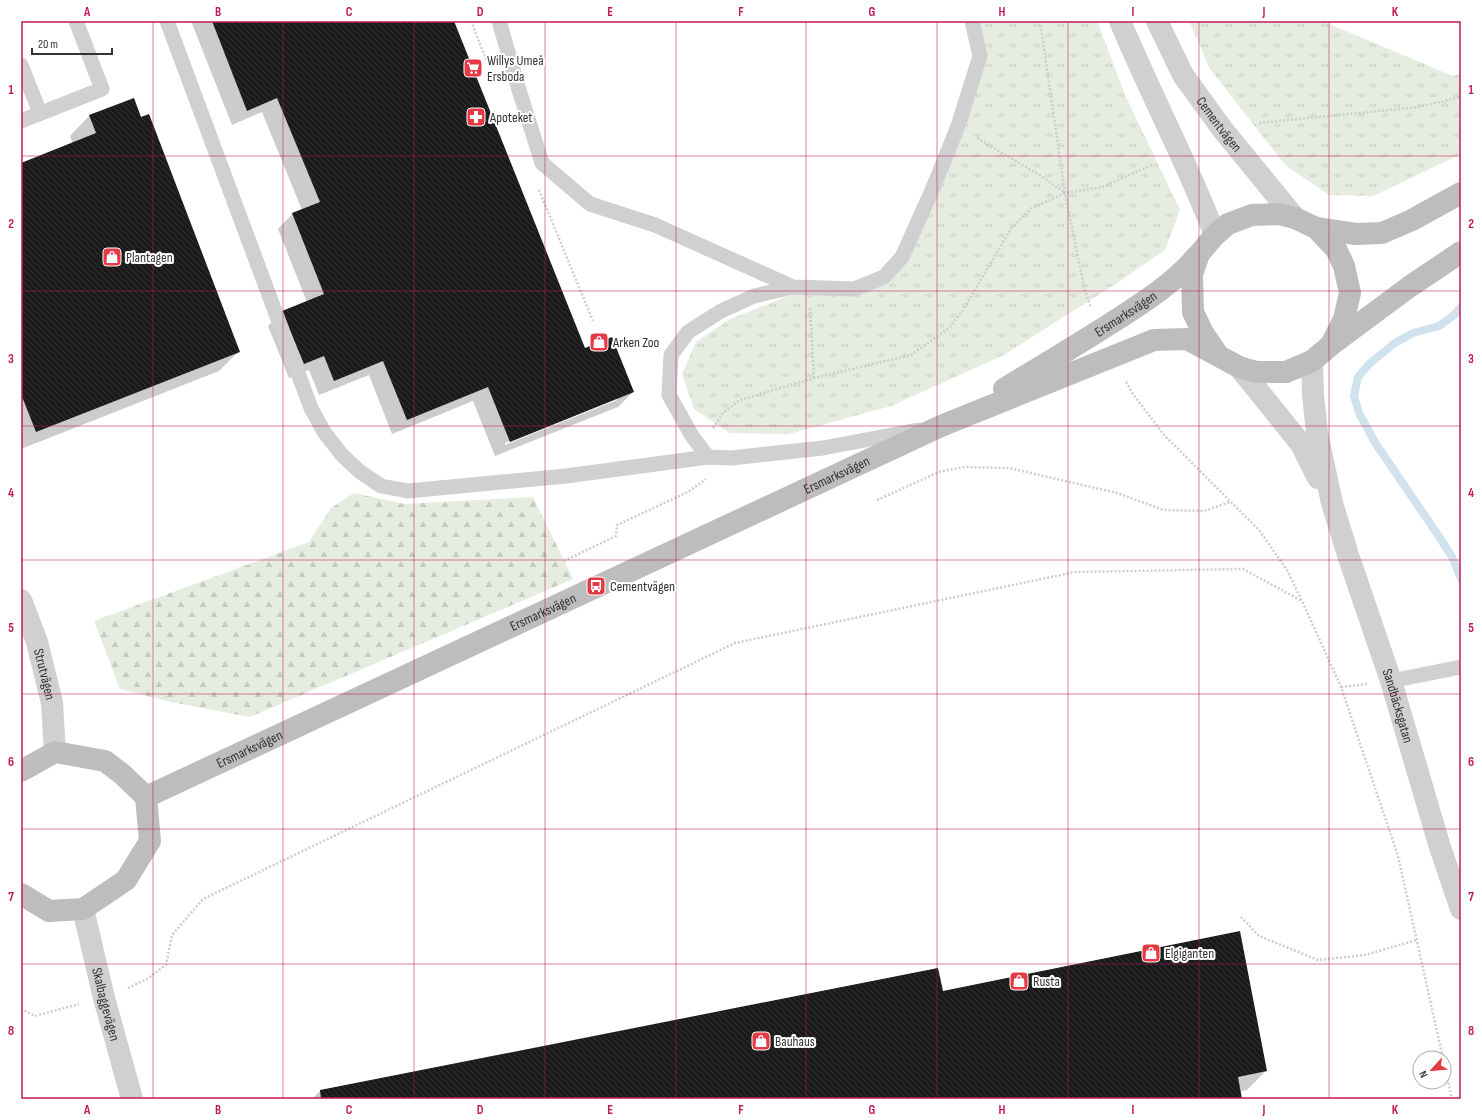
<svg xmlns="http://www.w3.org/2000/svg" width="1482" height="1120" viewBox="0 0 1482 1120" font-family="'Sofia Sans Condensed',sans-serif">
<style>
.grass{fill:url(#grass-tufts)}
.forest{fill:url(#forest-firs)}
.shadow{fill:#0003;fill-rule:evenodd}
.lines{fill:none;stroke-linecap:round;stroke-linejoin:round}
.stream{stroke:#cfe2ee;stroke-width:8}
.building{fill:url(#building-back-hatch)}
.path{stroke:#cdcdcd;stroke-width:2.5;stroke-dasharray:2 2;stroke-linecap:butt}
.lane{stroke:#d0d0d0;stroke-width:15}
.street{stroke:#d0d0d0;stroke-width:22}
.secondary{stroke:#bdbdbd;stroke-width:22}
.grid{fill:none;stroke:#c2185b;stroke-width:1;stroke-opacity:0.55}
.labels{text-anchor:middle;stroke-width:4;stroke-linejoin:round;paint-order:stroke}
.poi-label{font-size:14px;fill:#333;stroke:#fff;text-anchor:start}
.street-label{font-size:14px;fill:#333;stroke:#fff}
.neatline{fill:none;stroke:#c2185b;stroke-width:1.5}
.grid-label{font-size:13px;text-anchor:middle;font-weight:bold;fill:#c2185b}
</style>
<defs>
<pattern id="grass-tufts" width="24" height="20" patternUnits="userSpaceOnUse"><rect width="24" height="20" fill="#e6ecdf"/><path d="M3 7l-1-3M5 7V3M7 7l1-3M15 17l-1-3M17 17v-4M19 17l1-3" fill="none" stroke="#c6cbc0"/></pattern>
<pattern id="forest-firs" width="22" height="20" patternUnits="userSpaceOnUse"><rect width="22" height="20" fill="#e6ecdf"/><path d="M5 1l3.5 6h-7zM16 11l3.5 6h-7z" fill="#c6cbc0"/></pattern>
<pattern id="building-back-hatch" width="6" height="6" patternUnits="userSpaceOnUse"><rect width="6" height="6" fill="#1a1a1a"/><path d="M-1 5l2 2M0 0l6 6M5-1l2 2" fill="none" stroke="#333"/></pattern>
</defs>
<rect width="100%" height="100%" fill="#fff"/>
<path class="grass" d="M972,21H1097L1125,95L1180,210L1165,250L1114,285L1004,355L891,406L789,434L730,433L694,409L682,374L696,342L730,319L809,288L854,289L902,257L980,56Z
M1189,21H1322L1453,76L1461,73V154L1373,196L1329,195L1285,165L1210,69Z"/>
<path class="forest" d="M354,493L404,504L533,497L573,579L250,717L171,702L120,689L94,621L309,542L331,508Z"/>
<path class="shadow" d="M191,21H453L585,349L633,392L618,407L495,456L473,401L392,434L369,375L319,395L309,370L289,378L268,326L283,311L307,302L278,229L292,214L302,210L262,112L232,125ZM617,398V400L505,445V443Z
M133,99L239,351L219,371L21,449V164L73,144L70,136L89,116Z
M937,969L942,993L1266,1071L1247,1090L1240,1092L1241,1099H312L320,1091Z"/>
<g class="lines">
<path class="stream" d="M1461,307L1454,315L1439,326L1413,333L1395,343L1369,364L1358,377L1354,396L1359,413L1376,444L1438,535L1452,557L1461,579"/>
</g>
<path class="building" d="M212,21H454L585,348L612,337L634,392L510,442L488,387L407,420L383,361L334,381L324,356L304,364L282,311L324,294L292,213L320,202L277,98L247,111Z
M134,98L141,117L149,114L240,352L36,432L21,394V163L96,133L89,115Z
M1240,931L1267,1071L1238,1077L1242,1099H321L320,1090L938,968L943,991Z"/>
<g class="lines">
<path class="path" d="M471,21L487,62
M1040,21L1065,193L1084,287L1091,308
M1259,123L1419,107L1461,97
M977,138L1041,176L1065,193
M539,190L593,321
M810,308L814,378
M1126,382L1133,394L1164,435L1259,530L1287,570L1302,601L1341,687L1398,856L1443,1058
M713,428L723,413L740,400L814,378L911,355L949,328L963,310L1012,227L1032,208L1065,193L1102,187L1152,165
M877,500L939,472L964,467L1009,468L1117,493L1164,510L1204,511L1230,502
M564,561L616,536L617,525L688,492L706,479
M1341,687L1367,684
M1241,917L1259,936L1318,960L1365,955L1417,940
M128,988L147,979L166,965L172,935L203,899L735,643L1075,572L1243,569L1302,601
M21,1009L35,1016L79,1004
M1444,1063L1452,1099"/>
<path class="lane" d="M167,21L311,408L324,432L342,455L359,471L381,486L408,491L566,476L708,457
M499,21L519,90L542,163L590,204L655,225L793,287L854,289L884,277L902,257L933,188L958,126L980,56L972,21
M21,65L40,113
M21,121L102,89L76,21
M793,287L754,296L721,311L688,332L671,355L669,395L692,436L708,457L731,458L823,448L918,430
M1391,681L1461,667"/>
<g class="street">
<path d="M1120,21C1150,93 1187,162 1215,235"/>
<path id="s1" d="M1157,21L1183,75L1223,130L1295,218"/>
<path id="s2" d="M1312,361L1313,395L1317,433L1332,503L1348,555L1391,681L1439,844L1461,909"/>
<path d="M1239,367L1301,444L1318,478"/>
<path id="s3" d="M21,600L37,642L52,703L55,752"/>
<path id="s4" d="M83,909L104,998L132,1099"/>
</g>
<g class="secondary">
<path d="M1316,228L1356,234L1382,233L1412,220L1461,193"/>
<path d="M1335,342L1409,287L1461,252"/>
<path id="s5" d="M1004,389C1040,367 1077,345 1113,322C1144,302 1173,284 1197,256"/>
<path d="M21,771L55,752L105,761L122,774L146,797L150,841L126,880L83,909L49,911L21,894"/>
<path id="s6" d="M146,797L941,426L1154,340L1187,339L1239,367L1257,372H1286L1312,361L1331,345L1344,319L1350,293L1344,266L1336,249L1316,228L1295,218L1279,214L1252,215L1228,224L1215,235L1199,254L1192,274L1193,312L1203,333L1218,355"/>
</g>
</g>
<path class="grid" d="M153,21V1099M283,21V1099M414,21V1099M545,21V1099M676,21V1099M806,21V1099M937,21V1099M1068,21V1099M1199,21V1099M1329,21V1099M21,156H1461M21,291H1461M21,426H1461M21,560H1461M21,694H1461M21,829H1461M21,964H1461"/>
<defs>
<symbol id="supermarket-square" viewBox="-11 -11 22 22"><rect x="-9" y="-9" width="18" height="18" rx="4" fill="#e63946" stroke="#fff"/><path d="M-6-5.5h2.5l.6 2H6L4.5 2H-2.5L-4.4-4H-6ZM-1.5 3.2a1.3 1.3 0 1 0 .1 0ZM3 3.2a1.3 1.3 0 1 0 .1 0Z" fill="#fff"/></symbol>
<symbol id="pharmacy-square" viewBox="-11 -11 22 22"><rect x="-9" y="-9" width="18" height="18" rx="4" fill="#e63946" stroke="#fff"/><path d="M-2-6h4v4h4v4h-4v4h-4v-4h-4v-4h4Z" fill="#fff"/></symbol>
<symbol id="shop-square" viewBox="-11 -11 22 22"><rect x="-9" y="-9" width="18" height="18" rx="4" fill="#e63946" stroke="#fff"/><path d="M-5-2.5h2.3a2.7 3.5 0 0 1 5.4 0H5L5.5 6h-11ZM-1.5-2.5h3a1.5 2.3 0 0 0-3 0Z" fill="#fff"/></symbol>
<symbol id="bus-square" viewBox="-11 -11 22 22"><rect x="-9" y="-9" width="18" height="18" rx="4" fill="#e63946" stroke="#fff"/><path d="M-5-6H5V4H4V6H2V4H-2V6H-4V4H-5ZM-3.5-4V0h7V-4ZM-3.5 1.2v1.5H-2V1.2ZM2 1.2v1.5H3.5V1.2Z" fill="#fff"/></symbol>
</defs>
<g fill-rule="evenodd">
<use href="#supermarket-square" x="462" y="57" width="22" height="22"/>
<use href="#pharmacy-square" x="465" y="106" width="22" height="22"/>
<use href="#shop-square" x="101" y="246" width="22" height="22"/>
<use href="#shop-square" x="588" y="331" width="22" height="22"/>
<use href="#bus-square" x="585" y="575" width="22" height="22"/>
<use href="#shop-square" x="1140" y="942" width="22" height="22"/>
<use href="#shop-square" x="1008" y="970" width="22" height="22"/>
<use href="#shop-square" x="750" y="1030" width="22" height="22"/>
</g>
<g class="labels">
<g class="poi-label">
<text x="487" y="65">Willys Umeå<tspan x="487" dy="16">Ersboda</tspan></text>
<text x="490" y="122">Apoteket</text>
<text x="126" y="262">Plantagen</text>
<text x="613" y="347">Arken Zoo</text>
<text x="610" y="591">Cementvägen</text>
<text x="1165" y="958">Elgiganten</text>
<text x="1033" y="986">Rusta</text>
<text x="775" y="1046">Bauhaus</text>
</g>
<g class="street-label">
<text dy="5" stroke="none"><textPath href="#s1" startOffset="121">Cementvägen</textPath></text>
<text dy="5" stroke="none"><textPath href="#s5" startOffset="143">Ersmarksvägen</textPath></text>
<text dy="5" stroke="none"><textPath href="#s6" startOffset="762">Ersmarksvägen</textPath></text>
<text dy="5" stroke="none"><textPath href="#s6" startOffset="438">Ersmarksvägen</textPath></text>
<text dy="5" stroke="none"><textPath href="#s3" startOffset="78">Strutvägen</textPath></text>
<text dy="5" stroke="none"><textPath href="#s2" startOffset="357">Sandbäcksgatan</textPath></text>
<text dy="5" stroke="none"><textPath href="#s6" startOffset="114">Ersmarksvägen</textPath></text>
<text dy="5" stroke="none"><textPath href="#s4" startOffset="98">Skalbaggevägen</textPath></text>
</g>
</g>
<rect width="1482" height="1120" fill="none" stroke="#ffffff" stroke-width="44"/>
<g transform="translate(1432 1070) rotate(243)"><circle r="19" fill="#ffffff" stroke="#adadad"/>
<path d="M0-3L7 15L0 10L-7 15Z" fill="#e63946"/>
<text y="-6" font-size="11" font-weight="bold" text-anchor="middle" fill="#333333">N</text>
</g>
<path d="M32 48v6h80v-6" fill="none" stroke="#333333" stroke-width="2"/>
<text x="38" y="48" font-size="12" fill="#333333" stroke="#ffffff" stroke-width="3" paint-order="stroke">20 m</text>
<rect x="22" y="22" width="1438" height="1076" class="neatline"/>
<g class="grid-label">
<text x="87" y="16">A</text>
<text x="218" y="16">B</text>
<text x="349" y="16">C</text>
<text x="480" y="16">D</text>
<text x="610" y="16">E</text>
<text x="741" y="16">F</text>
<text x="872" y="16">G</text>
<text x="1002" y="16">H</text>
<text x="1133" y="16">I</text>
<text x="1264" y="16">J</text>
<text x="1395" y="16">K</text>
<text x="11" y="94">1</text>
<text x="1471" y="94">1</text>
<text x="11" y="228">2</text>
<text x="1471" y="228">2</text>
<text x="11" y="363">3</text>
<text x="1471" y="363">3</text>
<text x="11" y="497">4</text>
<text x="1471" y="497">4</text>
<text x="11" y="632">5</text>
<text x="1471" y="632">5</text>
<text x="11" y="766">6</text>
<text x="1471" y="766">6</text>
<text x="11" y="901">7</text>
<text x="1471" y="901">7</text>
<text x="11" y="1035">8</text>
<text x="1471" y="1035">8</text>
<text x="87" y="1114">A</text>
<text x="218" y="1114">B</text>
<text x="349" y="1114">C</text>
<text x="480" y="1114">D</text>
<text x="610" y="1114">E</text>
<text x="741" y="1114">F</text>
<text x="872" y="1114">G</text>
<text x="1002" y="1114">H</text>
<text x="1133" y="1114">I</text>
<text x="1264" y="1114">J</text>
<text x="1395" y="1114">K</text>
</g>
</svg>
